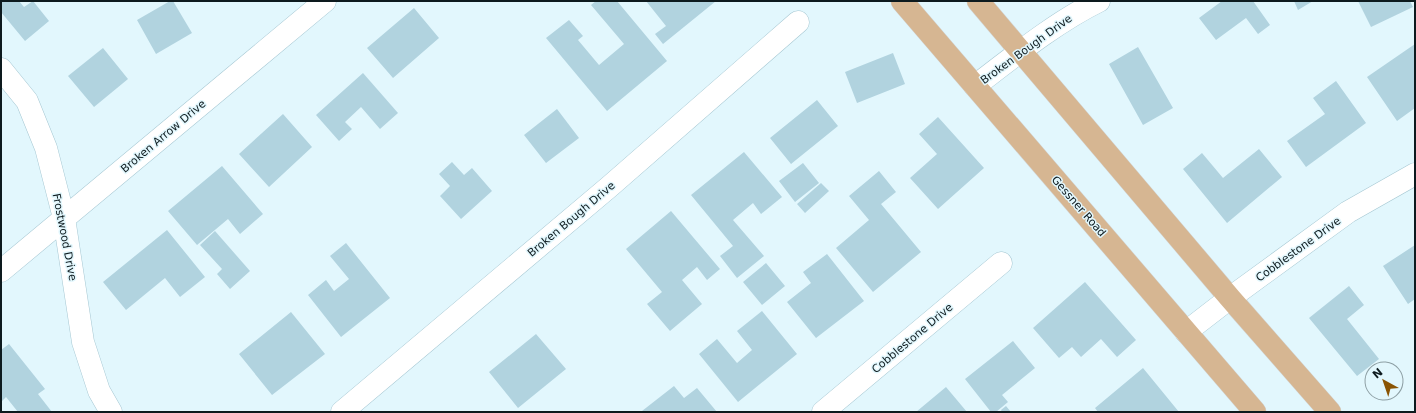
<svg xmlns="http://www.w3.org/2000/svg" width="1416" height="413" viewBox="0 0 1416 413" font-family="'DejaVu Sans',sans-serif">
<style>
.building{fill:#b1d3df}
.lines{fill:none;stroke-linecap:round;stroke-linejoin:round}
.minor-casing{stroke:#a5c7d2;stroke-width:23}
.major-casing{stroke:#d3d6d6;stroke-width:23}
.minor{stroke:#fff;stroke-width:22}
.major{stroke:#d6b692;stroke-width:22}
.labels{text-anchor:middle;stroke-width:3;stroke-linejoin:round;paint-order:stroke}
.street-label{font-size:11px;fill:#0d1a1e;stroke:#e2f7fd}
</style>
<rect width="100%" height="100%" fill="#e2f7fd"/>
<path class="building" d="M1,1H19L24,7L33,1L49,21L25,41L1,12Z
M170,1H173L192,33L156,54L137,20Z
M596,1H617L667,61L607,111L546,38L569,20L583,36L578,40L599,65L624,44L591,5Z
M646,1H716L663,44L655,34L666,26Z
M1222,1H1253L1270,25L1258,34L1246,18L1216,40L1199,18Z
M1294,1H1313L1298,10Z
M1358,1H1410L1413,7L1371,27Z
M414,8L439,38L393,78L367,48Z
M1415,44V108L1397,121L1367,77Z
M1138,47L1173,108L1143,125L1109,64Z
M103,48L128,79L94,107L68,76Z
M893,53L905,84L857,103L845,72Z
M363,73L398,113L380,129L361,107L345,122L352,129L339,141L316,115Z
M1336,81L1366,123L1306,167L1287,141L1325,114L1313,98Z
M817,100L838,126L791,164L770,138Z
M557,109L579,138L546,163L524,135Z
M283,114L312,147L269,187L239,154Z
M938,117L984,168L938,209L910,178L937,154L919,134Z
M1259,149L1282,177L1227,223L1183,169L1202,153L1223,178Z
M744,152L782,197L761,214L753,203L733,220L764,256L737,278L720,256L733,246L691,195Z
M452,162L464,175L472,168L492,191L461,219L440,196L450,186L439,174Z
M803,163L819,183L795,202L779,181Z
M222,166L263,214L240,234L228,219L197,245L168,211Z
M879,171L896,192L881,204L921,252L873,292L836,248L869,220L849,196Z
M821,183L829,191L805,213L797,204Z
M671,211L720,269L707,280L697,267L682,280L702,304L670,331L647,304L662,292L626,249Z
M167,230L205,277L180,297L165,278L126,310L103,282Z
M215,231L250,271L230,289L217,274L222,269L200,245Z
M346,243L390,298L341,337L308,295L326,280L334,291L349,279L330,256Z
M1415,245V299L1408,304L1383,266Z
M827,254L864,301L816,338L787,302L811,283L803,272Z
M766,263L785,286L762,305L743,282Z
M1085,282L1136,340L1117,357L1101,339L1081,357L1072,347L1059,358L1033,328Z
M1349,286L1364,305L1347,319L1379,359L1357,376L1309,318Z
M762,311L797,354L738,402L699,354L717,339L737,363L752,350L737,331Z
M291,312L325,354L272,395L239,354Z
M536,334L566,369L518,408L489,372Z
M1013,341L1035,368L1002,395L1008,402L996,412H991L965,379Z
M9,344L45,389L38,394L52,412H18L6,397L1,402V350Z
M1143,368L1179,412H1098L1095,408Z
M674,386L684,398L697,388L717,412H643L642,411Z
M946,387L967,412H916Z
M1006,406L1011,412H1002L1001,410Z"/>
<g class="lines">
<defs>
<path id="minor" d="M1,69L27,101L46,148L64,218L83,342L99,391L111,412
M975,86C1013,57 1056,22 1099,1
M1,271L325,1
M1186,332L1230,298L1348,212L1415,174
M342,412L609,187L798,22
M823,412L1001,263"/>
<path id="major" d="M902,1L1255,412
M978,1L1230,298L1330,412"/>
</defs>
<use href="#minor" class="minor-casing"/>
<use href="#major" class="major-casing"/>
<use href="#minor" class="minor"/>
<use href="#major" class="major"/>
</g>
<g class="labels">
<g class="street-label">
<text transform="translate(1026 49) rotate(-36)" y="4">Broken Bough Drive</text>
<text transform="translate(163 136) rotate(-40)" y="4">Broken Arrow Drive</text>
<text transform="translate(1079 206) rotate(49)" y="4">Gessner Road</text>
<text transform="translate(571 219) rotate(-40)" y="4">Broken Bough Drive</text>
<text transform="translate(65 237) rotate(79)" y="4">Frostwood Drive</text>
<text transform="translate(1298 249) rotate(-36)" y="4">Cobblestone Drive</text>
<text transform="translate(912 338) rotate(-40)" y="4">Cobblestone Drive</text>
</g>
</g>
<rect width="1416" height="413" fill="none" stroke="#0d1a1e" stroke-width="4"/>
<g transform="translate(1384 381) rotate(320)"><circle r="19" fill="#e2f7fd" stroke="#8d9fa4"/>
<path d="M0-3L7 15L0 10L-7 15Z" fill="#8a5403"/>
<text y="-6" font-size="11" font-weight="bold" text-anchor="middle" fill="#0d1a1e">N</text>
</g>
</svg>
